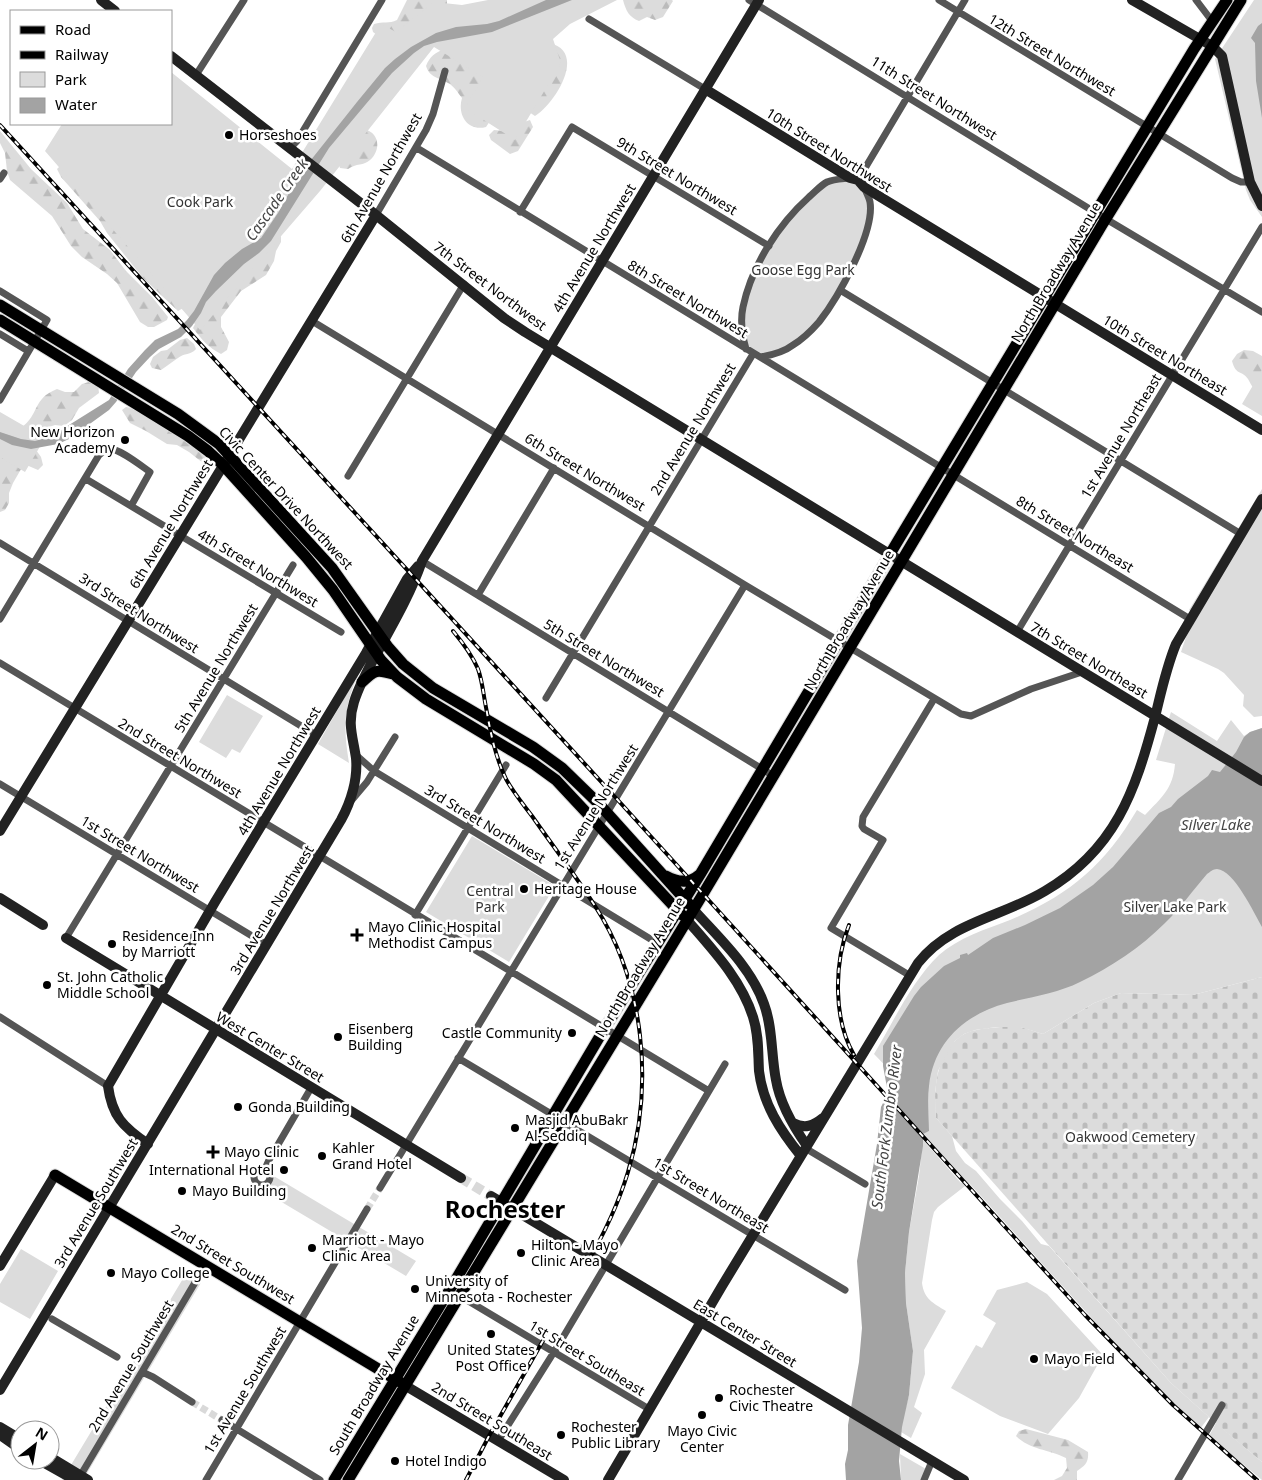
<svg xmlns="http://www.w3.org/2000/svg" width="1262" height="1480" viewBox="0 0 1262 1480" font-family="'Noto Sans',sans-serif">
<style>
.forest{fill:url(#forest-firs)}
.cemetery{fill:url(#cemetery-stones)}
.green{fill:#dcdcdc}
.water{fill:#a3a3a3}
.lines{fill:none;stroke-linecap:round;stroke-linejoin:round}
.street-tunnel{stroke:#d9d9d9;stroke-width:7;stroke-dasharray:7 3.5;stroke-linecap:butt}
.secondary-tunnel{stroke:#d9d9d9;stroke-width:10;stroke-dasharray:10 5;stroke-linecap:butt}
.primary-casing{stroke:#dbdbdb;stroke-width:13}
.street{stroke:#555;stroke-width:7}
.secondary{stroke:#222;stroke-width:10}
.primary{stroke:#000;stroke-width:11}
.rail-casing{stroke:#000;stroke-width:4}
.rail{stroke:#fff;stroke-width:2;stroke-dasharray:5.5;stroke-linecap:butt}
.poi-dot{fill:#000;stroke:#fff;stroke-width:2}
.labels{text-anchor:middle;stroke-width:5;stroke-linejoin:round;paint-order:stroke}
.street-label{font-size:14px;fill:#000;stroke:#fff}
.poi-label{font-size:14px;fill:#000;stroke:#fff;text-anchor:start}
.park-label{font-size:14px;fill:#333;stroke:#fff}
.water-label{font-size:15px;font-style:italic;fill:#444;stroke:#fff}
.town-label{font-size:24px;font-weight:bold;fill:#000;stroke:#fff}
</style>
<defs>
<pattern id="forest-firs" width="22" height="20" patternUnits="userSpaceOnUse" patternTransform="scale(1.25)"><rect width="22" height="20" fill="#dcdcdc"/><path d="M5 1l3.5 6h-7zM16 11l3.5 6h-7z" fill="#bbb"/></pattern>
<pattern id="cemetery-stones" width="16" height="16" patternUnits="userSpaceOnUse" patternTransform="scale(1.25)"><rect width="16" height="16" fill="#dcdcdc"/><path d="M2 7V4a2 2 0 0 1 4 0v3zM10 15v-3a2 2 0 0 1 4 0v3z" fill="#bbb"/></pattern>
</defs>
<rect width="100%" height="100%" fill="#fff"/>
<path class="forest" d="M407,0H447V6L407,29L381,38L373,32L372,28L374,24C383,21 389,24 397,20Z
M623,0H672L673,1L663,17L655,20L647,17L639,21C629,17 626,11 623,0Z
M549,43C588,51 555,104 535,116L529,112Z
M444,49L482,64L490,121L486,127C467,132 457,114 462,98C458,93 454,86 448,83C438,77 430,78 426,66C430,56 435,53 444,49Z
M530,120L533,127L518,151L510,154L491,140L489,135L494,130L505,131L521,123Z
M364,129C380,133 381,150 370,160C364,166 356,163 348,169L340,168L338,162Z
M0,131L31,169L67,203L83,229L110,250L126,271L153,298L168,317L167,320L154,327H148L140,322L117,283L107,274L82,257L71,246L52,216L10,180L7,171L5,153L0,143Z
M62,164L185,307L178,311L143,278L107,233L100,221L61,177L57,169Z
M281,236V242L276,251L274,261L266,275L241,291L221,317V327L229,342L227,350L221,354C209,348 201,339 193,328L203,308L274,239Z
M187,338L194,344L196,349C191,355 184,353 178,358C172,362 167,366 161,370L152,368L150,364L153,357L161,351L167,350L180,340Z
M1244,350L1253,351L1262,356V393C1253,390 1252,386 1248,379C1242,370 1236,376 1232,361L1237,354Z
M92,381L98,384L99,393L79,408L72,420L64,426L55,425L46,428L37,436L36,450L41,457L43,465L38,470L24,464L13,483L9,493V503L5,510L0,512V439C7,435 15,432 21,428C40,414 32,399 57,389L65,392H74L82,384Z
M126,407C144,410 200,445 207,461L203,463L189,452L177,445L167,444L146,431L130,423L122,410Z
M1026,1429L1068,1440L1088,1452C1089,1462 1085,1466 1077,1471V1480H1054L1062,1476L1067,1468L1066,1458C1048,1449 1030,1450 1016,1436L1019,1431Z"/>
<path class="cemetery" d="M1262,977V1462L1220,1427L1171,1383L936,1118C933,1090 936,1051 964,1034C972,1030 981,1029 990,1028C999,1027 1011,1026 1021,1027C1028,1029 1036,1032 1043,1034L1094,1003L1121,993L1193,995Z"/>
<path class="green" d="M488,0H617L570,24L553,39L561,63L515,140L465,108L483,77L434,47L320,191L200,330L45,151L62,124H171V72L292,169L381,24L396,32L434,2L462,5Z
M1254,0H1262V217L1250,200L1246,190L1215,59Z
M858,180L870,202L862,244L829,308L793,346L761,357L746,349L743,308L750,284L780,229L826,183Z
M1262,370V416L1242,404Z
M0,412L45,438L25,472L0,457Z
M1262,489V716L1254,717L1243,706L1244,695L1224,673L1218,669L1181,652L1186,637L1198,616L1189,610Z
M354,681L355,682C343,712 344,732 349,763L318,744Z
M227,695L263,716L240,753L232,749L226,758L199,742Z
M1171,712L1217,741L1231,720L1244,736L1250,732L1262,728V977L1193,995L1121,993L1094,1003L1043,1034L1020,1027H997L975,1030L964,1034L955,1041L943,1061L938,1071L935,1092L936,1118L952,1136L956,1151L965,1163L976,1171L1000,1199L1022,1221L1041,1244L1049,1246L1171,1383L1209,1417L1200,1429C1118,1351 1045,1266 969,1183L938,1207L934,1212L932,1220L922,1283C924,1299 933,1303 946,1311L924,1350L925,1374L914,1407L922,1413L911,1438L901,1432L903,1418L909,1395L913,1351L906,1303L905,1273L909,1232L919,1176L923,1140L961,1183L965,1180L923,1133L929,1131L928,1110L874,1054C894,1021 911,982 939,955C958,938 986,929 1010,920C1069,895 1104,866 1137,810L1145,815C1161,798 1173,789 1175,764L1156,760Z
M472,836L555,886L509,962L426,912Z
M272,1175L416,1261L406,1276L258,1188L269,1184Z
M21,1249L58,1271L30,1319L0,1302V1284Z
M187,1272L202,1281L83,1480H62Z
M1027,1282L1047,1294L1103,1355L1079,1398L1048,1434L1000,1416L951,1388L976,1345L982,1348L996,1323L983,1315L997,1290Z
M1216,1423L1262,1462V1480L1209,1436Z
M900,1454L926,1469L921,1480H901Z"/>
<path class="water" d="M546,0H572L492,32L437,42L424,46L414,53L392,73L329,148L271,241L259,253L244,264L216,291L206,302L201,313L192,326L181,337L159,349L150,357L136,372L116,402L109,410L69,439L58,444L31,449L12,445L0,439V432L21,439L35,441L42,439L53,435L109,400L128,369L145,350L155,340L178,329L187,320L194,311L214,275L225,263L242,249L261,238L278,213L299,175L357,102L385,68L395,59L411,47L436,33L456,27L487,24L499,21Z
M1262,23V118L1256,81L1255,43L1251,38L1258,26Z
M1262,728V927C1254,913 1234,870 1217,869C1213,869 1210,872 1207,874C1193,890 1180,909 1165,923C1140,948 1111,967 1080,982C1058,993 1031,997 1007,1003C966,1014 934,1041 929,1086C927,1101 929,1116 929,1131L923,1134V1146L909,1232L905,1273L906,1303L913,1351L909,1395L902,1427L899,1461L901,1480H846L845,1464L848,1450V1425L859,1362L862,1328L857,1261L877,1144L881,1107L888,1093L883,1066V1046L914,996L921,987L944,966L960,958V955L967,953L968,955L993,938L1025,925L1060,908L1093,885L1113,867L1159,813L1171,807L1178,799L1208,776L1212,770L1220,772L1236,752L1244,737L1250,732Z"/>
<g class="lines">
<path class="street-tunnel" d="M367,1209L380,1188
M192,1402L222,1420"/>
<path class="secondary-tunnel" d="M461,1178L491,1196"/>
<defs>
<path id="primary" d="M0,305L178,414L219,444L332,568L388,647L403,664L433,688L533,747L562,768L599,804L689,904
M0,320L188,436L208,451L223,465L306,557L333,590L381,660L397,677L426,699L534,764L556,780L682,915
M362,682C375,670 376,669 393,674
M666,876C677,882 689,884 699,875
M55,1175L400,1382
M334,1480L455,1281L600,1036L701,873L896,544L1194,49L1227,0
M348,1480C467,1285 584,1089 703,894L1102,225L1241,0"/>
</defs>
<use href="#primary" class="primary-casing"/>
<path class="street" d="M749,0L1106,219L1262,312
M939,0L1232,178L1241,182H1250
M1196,0L1212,21
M589,19L705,89
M196,75L244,0
M290,148L297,141L382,0
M417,148L1190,619
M0,179L4,173
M858,180L965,0
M520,212L572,127L769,246
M376,215L426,130L433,114L445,71
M840,290L1241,534
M0,291L47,320L0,400
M312,321L745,585L961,714L971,716L1031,689L1082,672
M0,334L28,351
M746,349C742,335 740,321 743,307C752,265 778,225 809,197C815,192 821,185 827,182C834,179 842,179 850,178
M761,357C772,355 784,352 793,345C803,339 812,330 819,322C838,298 875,232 870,202C869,197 866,192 864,187
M348,476L464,284
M86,479L341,632
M0,543L316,735
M422,561L772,775
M478,595L554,468
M0,619L99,455L107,448C119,448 140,465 150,472L131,506
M1017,632L1262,227
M0,663L709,1091
M546,698L753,354
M355,754L374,771L657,943
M0,784L267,945
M351,801L367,782L395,737
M415,915L506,765
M66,938L293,565
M909,975L831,928L883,840L864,829L862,826L863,817L934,699
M0,1017L108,1086
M458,1058L553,1115
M564,1122L845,1290
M805,1148L865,1184
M254 1177a8 8 0 1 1 16 0a8 8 0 1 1-16 0Z
M265,1169L269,1160L311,1088
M380,1188L745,585
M460,1296L649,1409
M52,1319L117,1357
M142,1372L153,1377L192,1402
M222,1420L320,1480
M498,1441L559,1344L725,1064
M79,1478L206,1264
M206,1480L367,1209
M924,1480L932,1461
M1178,1480L1222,1405"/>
<path class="secondary" d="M101,0L115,11
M1132,0L1212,46L1222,56L1250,182L1262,206
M171,56L376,215L504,318L525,332L1262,781
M705,89L850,178L858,180L864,187L1262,430
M0,831L376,215
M0,898L43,925
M693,909C719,938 751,967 764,1004C773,1028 771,1055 776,1080C780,1104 793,1126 807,1146
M687,920C712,949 741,979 753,1017C759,1035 758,1053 759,1071C763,1104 780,1130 801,1156
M66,938L461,1178
M793,1123C805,1129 813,1126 823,1118
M148,1144C123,1127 112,1116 108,1086L215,902L366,653L407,579L418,566
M491,1196L964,1480
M0,1266L55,1175
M406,1386L564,1480
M0,1390L341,820C351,802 358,779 356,758C353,737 347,724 354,702C360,682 372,662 382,644C397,617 412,590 422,561L759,0
M0,1427L20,1439
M0,1435L20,1449
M50,1457L88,1480
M39,1460L73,1479
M608,1480L722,1286L918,963C950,922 1002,917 1045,891C1115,850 1135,792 1155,717C1161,693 1166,668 1176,644L1262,499"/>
<use href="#primary" class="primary"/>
<defs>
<path id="rail" d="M0,125L616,798L1085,1315L1173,1405L1257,1480
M453,631C463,643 472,655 478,669C482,680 483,691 485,702C490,729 494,754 506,779C513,792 523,804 532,816C553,846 575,875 595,906C645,983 654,1086 628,1172C618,1205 603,1236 586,1265
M849,925C834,963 833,1019 854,1055
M466,1480L489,1436L545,1337"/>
</defs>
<use href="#rail" class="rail-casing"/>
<use href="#rail" class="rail"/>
</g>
<g class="poi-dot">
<circle cx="229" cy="135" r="5"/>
<circle cx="125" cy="440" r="5"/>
<circle cx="524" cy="889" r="5"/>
<path d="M354.5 927.5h5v5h5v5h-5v5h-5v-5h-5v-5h5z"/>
<circle cx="112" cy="944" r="5"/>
<circle cx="47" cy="985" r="5"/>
<circle cx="572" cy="1033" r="5"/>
<circle cx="338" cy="1037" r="5"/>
<circle cx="238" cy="1107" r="5"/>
<circle cx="515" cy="1128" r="5"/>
<path d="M210.5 1144.5h5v5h5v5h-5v5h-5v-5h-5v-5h5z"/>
<circle cx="322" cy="1156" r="5"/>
<circle cx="284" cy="1170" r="5"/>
<circle cx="182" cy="1191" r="5"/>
<circle cx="312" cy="1248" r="5"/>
<circle cx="521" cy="1253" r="5"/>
<circle cx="111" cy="1273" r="5"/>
<circle cx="415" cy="1289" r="5"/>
<circle cx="491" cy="1334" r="5"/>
<circle cx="1034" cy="1359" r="5"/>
<circle cx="719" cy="1398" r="5"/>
<circle cx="702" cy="1415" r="5"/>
<circle cx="561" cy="1435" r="5"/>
<circle cx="395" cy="1461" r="5"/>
</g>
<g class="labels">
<g class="street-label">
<text transform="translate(1052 55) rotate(31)" y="5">12th Street Northwest</text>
<text transform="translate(934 98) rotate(32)" y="5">11th Street Northwest</text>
<text transform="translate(829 150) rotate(32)" y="5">10th Street Northwest</text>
<text transform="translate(677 176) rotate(31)" y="5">9th Street Northwest</text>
<text transform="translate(381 178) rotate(-60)" y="5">6th Avenue Northwest</text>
<text transform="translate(594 248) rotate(-59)" y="5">4th Avenue Northwest</text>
<text transform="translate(1056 272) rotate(-59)" y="5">North Broadway Avenue</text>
<text transform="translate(490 286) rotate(37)" y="5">7th Street Northwest</text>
<text transform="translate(688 299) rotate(31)" y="5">8th Street Northwest</text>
<text transform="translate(1165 355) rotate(31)" y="5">10th Street Northeast</text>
<text transform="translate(693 429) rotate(-59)" y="5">2nd Avenue Northwest</text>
<text transform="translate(1121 436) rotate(-59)" y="5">1st Avenue Northeast</text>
<text transform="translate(585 472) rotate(31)" y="5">6th Street Northwest</text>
<text transform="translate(286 498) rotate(47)" y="5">Civic Center Drive Northwest</text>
<text transform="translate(171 524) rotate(-59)" y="5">6th Avenue Northwest</text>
<text transform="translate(1075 534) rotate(31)" y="5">8th Street Northeast</text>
<text transform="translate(258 568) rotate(31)" y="5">4th Street Northwest</text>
<text transform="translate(139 613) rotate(32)" y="5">3rd Street Northwest</text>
<text transform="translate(849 620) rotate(-59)" y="5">North Broadway Avenue</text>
<text transform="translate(604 658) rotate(31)" y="5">5th Street Northwest</text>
<text transform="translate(1089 660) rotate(31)" y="5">7th Street Northeast</text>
<text transform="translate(216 668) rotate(-59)" y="5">5th Avenue Northwest</text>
<text transform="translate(180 758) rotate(31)" y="5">2nd Street Northwest</text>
<text transform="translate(279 771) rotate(-59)" y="5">4th Avenue Northwest</text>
<text transform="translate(596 807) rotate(-58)" y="5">1st Avenue Northwest</text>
<text transform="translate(485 824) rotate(31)" y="5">3rd Street Northwest</text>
<text transform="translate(140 854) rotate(31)" y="5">1st Street Northwest</text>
<text transform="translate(272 910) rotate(-59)" y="5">3rd Avenue Northwest</text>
<text transform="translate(640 967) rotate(-59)" y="5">North Broadway Avenue</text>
<text transform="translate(270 1047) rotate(31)" y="5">West Center Street</text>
<text transform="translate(711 1195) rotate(31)" y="5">1st Street Northeast</text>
<text transform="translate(96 1203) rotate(-59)" y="5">3rd Avenue Southwest</text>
<text transform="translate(233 1264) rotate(31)" y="5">2nd Street Southwest</text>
<text transform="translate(745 1333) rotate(31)" y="5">East Center Street</text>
<text transform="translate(587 1358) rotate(31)" y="5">1st Street Southeast</text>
<text transform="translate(131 1366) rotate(-59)" y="5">2nd Avenue Southwest</text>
<text transform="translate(374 1385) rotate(-59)" y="5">South Broadway Avenue</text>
<text transform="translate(245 1390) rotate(-59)" y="5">1st Avenue Southwest</text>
<text transform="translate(492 1421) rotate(31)" y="5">2nd Street Southeast</text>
</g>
<g class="poi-label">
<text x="239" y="140">Horseshoes</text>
<text x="115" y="437" text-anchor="end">New Horizon<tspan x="115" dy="16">Academy</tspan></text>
<text x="534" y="894">Heritage House</text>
<text x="368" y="932">Mayo Clinic Hospital<tspan x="368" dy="16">Methodist Campus</tspan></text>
<text x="122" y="941">Residence Inn<tspan x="122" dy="16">by Marriott</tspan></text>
<text x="57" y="982">St. John Catholic<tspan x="57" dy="16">Middle School</tspan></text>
<text x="348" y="1034">Eisenberg<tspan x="348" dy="16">Building</tspan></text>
<text x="562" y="1038" text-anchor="end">Castle Community</text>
<text x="248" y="1112">Gonda Building</text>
<text x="525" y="1125">Masjid AbuBakr<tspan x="525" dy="16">Al-Seddiq</tspan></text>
<text x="332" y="1153">Kahler<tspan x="332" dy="16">Grand Hotel</tspan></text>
<text x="224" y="1157">Mayo Clinic</text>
<text x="274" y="1175" text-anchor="end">International Hotel</text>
<text x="192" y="1196">Mayo Building</text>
<text x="322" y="1245">Marriott - Mayo<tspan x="322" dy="16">Clinic Area</tspan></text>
<text x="531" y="1250">Hilton - Mayo<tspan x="531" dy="16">Clinic Area</tspan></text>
<text x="121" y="1278">Mayo College</text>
<text x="425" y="1286">University of<tspan x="425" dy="16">Minnesota - Rochester</tspan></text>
<text x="491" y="1355" text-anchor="middle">United States<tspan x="491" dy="16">Post Office</tspan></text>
<text x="1044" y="1364">Mayo Field</text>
<text x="729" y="1395">Rochester<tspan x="729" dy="16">Civic Theatre</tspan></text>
<text x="571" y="1432">Rochester<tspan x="571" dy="16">Public Library</tspan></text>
<text x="702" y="1436" text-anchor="middle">Mayo Civic<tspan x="702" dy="16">Center</tspan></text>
<text x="405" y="1466">Hotel Indigo</text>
</g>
<g class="park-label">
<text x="200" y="207">Cook Park</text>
<text x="803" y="275">Goose Egg Park</text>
<text x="490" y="896">Central<tspan x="490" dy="16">Park</tspan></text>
<text x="1175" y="912">Silver Lake Park</text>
<text x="1130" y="1142">Oakwood Cemetery</text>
</g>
<g class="water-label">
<text transform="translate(277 200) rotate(-55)" y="5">Cascade Creek</text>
<text x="1216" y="830">Silver Lake</text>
<text transform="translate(887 1127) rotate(-83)" y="5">South Fork Zumbro River</text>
</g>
<g class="town-label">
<text x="505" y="1218">Rochester</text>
</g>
</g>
<rect x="10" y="10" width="162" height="115" fill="#ffffff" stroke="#999999"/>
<rect x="20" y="26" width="25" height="8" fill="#000000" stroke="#999999"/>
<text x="55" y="35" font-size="15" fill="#000000">Road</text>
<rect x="20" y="51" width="25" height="8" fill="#000000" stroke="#999999"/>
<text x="55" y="60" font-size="15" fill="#000000">Railway</text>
<rect x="20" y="72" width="25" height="15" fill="#dcdcdc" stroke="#999999"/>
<text x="55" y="85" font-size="15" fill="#000000">Park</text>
<rect x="20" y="98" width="25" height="15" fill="#a3a3a3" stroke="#999999"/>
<text x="55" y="110" font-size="15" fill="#000000">Water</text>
<g transform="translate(35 1445) rotate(31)"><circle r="24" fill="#ffffff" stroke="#999999"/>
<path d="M0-4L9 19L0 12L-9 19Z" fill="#000000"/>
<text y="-8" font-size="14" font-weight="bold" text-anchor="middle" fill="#000000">N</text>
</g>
</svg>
